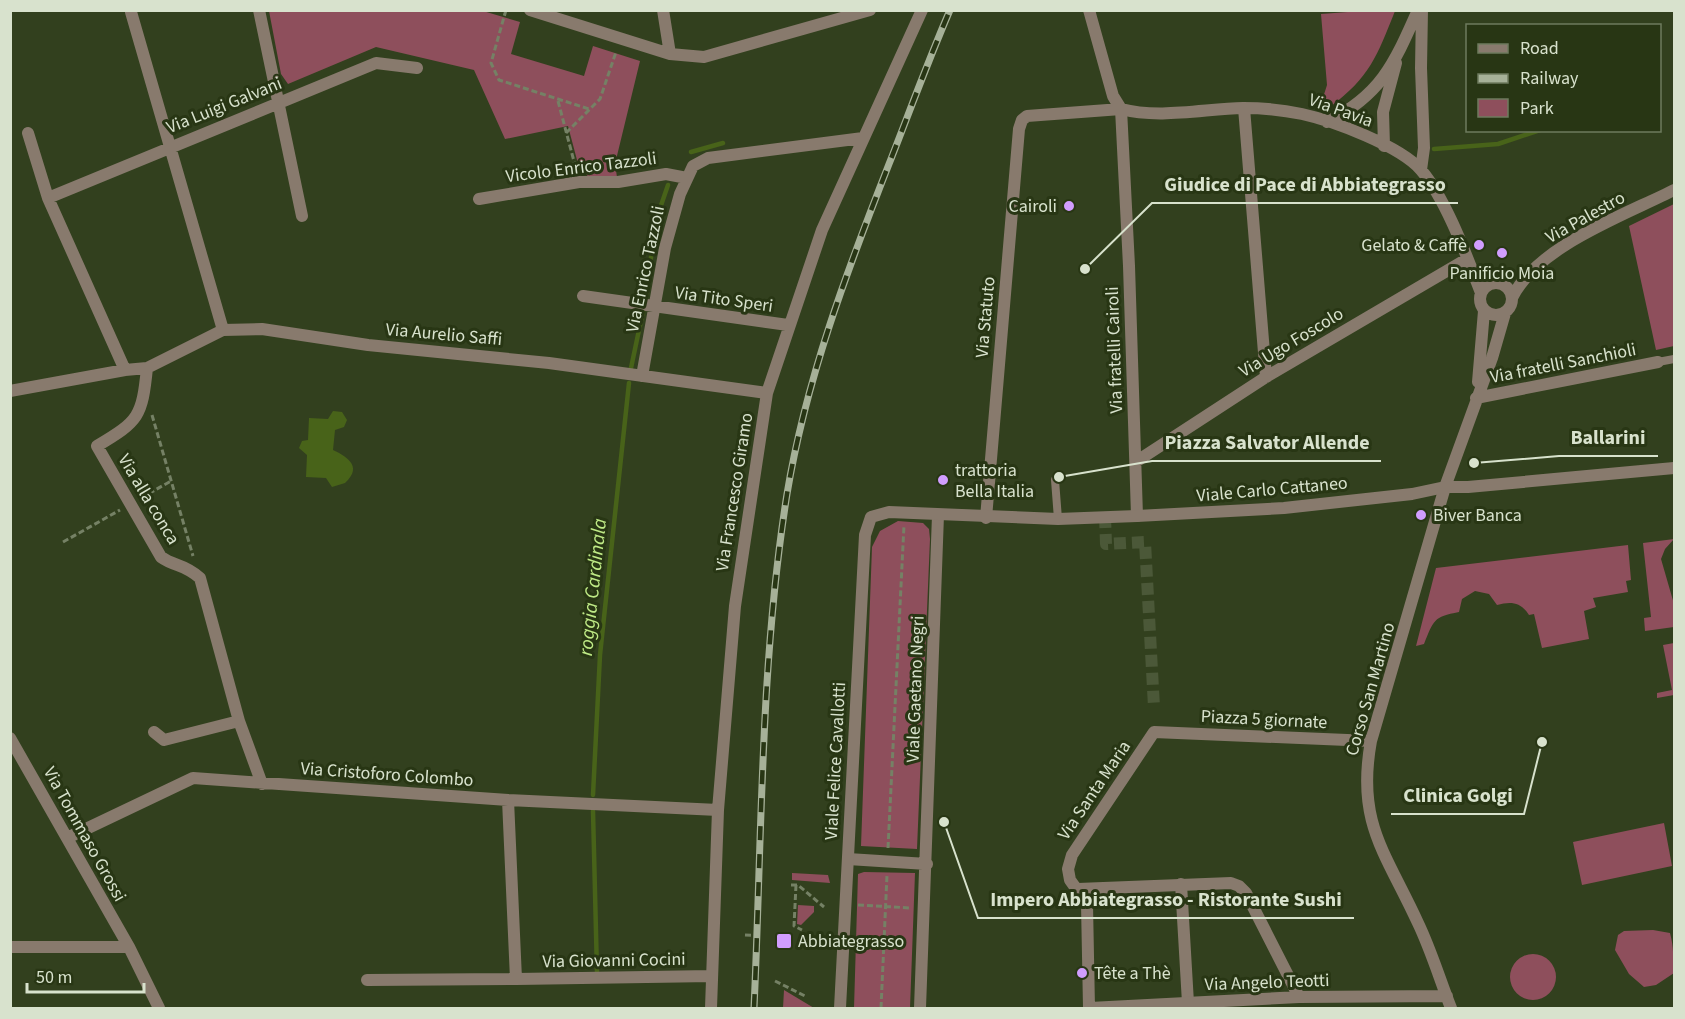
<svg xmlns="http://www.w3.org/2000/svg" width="1685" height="1019" viewBox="0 0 1685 1019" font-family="'Source Sans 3',sans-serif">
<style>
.green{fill:#8e4f5c}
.water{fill:#486319}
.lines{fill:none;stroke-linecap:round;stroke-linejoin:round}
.stream{stroke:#486319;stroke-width:4.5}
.pedestrian-tunnel{stroke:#4b5838;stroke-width:12;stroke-dasharray:12 6;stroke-linecap:butt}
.path{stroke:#758165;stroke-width:3;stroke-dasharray:6 3;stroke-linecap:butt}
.service{stroke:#887a6d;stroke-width:8}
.pedestrian{stroke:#887a6d;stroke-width:12}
.minor{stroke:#887a6d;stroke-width:12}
.tertiary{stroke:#887a6d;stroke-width:12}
.rail-casing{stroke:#a6b198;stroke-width:7}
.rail{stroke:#283614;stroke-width:4.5;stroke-dasharray:14;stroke-linecap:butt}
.poi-dot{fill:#d19dfe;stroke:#283614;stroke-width:2}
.labels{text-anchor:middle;stroke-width:6;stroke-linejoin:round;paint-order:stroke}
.street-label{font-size:18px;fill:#d8e2cd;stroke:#283614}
.poi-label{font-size:18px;fill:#d8e2cd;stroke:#283614;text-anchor:start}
.water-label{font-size:20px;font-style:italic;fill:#bfea86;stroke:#283614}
.leader{fill:none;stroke:#d8e2cd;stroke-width:2}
.callout-dot{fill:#d8e2cd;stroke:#283614;stroke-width:2}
.callout-label{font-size:20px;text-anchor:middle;font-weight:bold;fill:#d8e2cd;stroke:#283614;stroke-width:6;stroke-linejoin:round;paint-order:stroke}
</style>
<rect width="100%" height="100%" fill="#32401e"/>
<path class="green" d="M269,11H483L520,22L511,54L584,76L593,46L640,61L615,164L617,177L589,178L577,160L568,126L505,139L474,70L376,47L288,84L281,74Z
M1361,11H1395C1377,56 1370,77 1330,107L1321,104L1327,85L1321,14Z
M1674,204V346L1656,350L1629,226Z
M898,521L923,523L929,529L930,539L917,849L861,846L872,547L880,531Z
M1674,539L1665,549L1661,559L1674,604V627L1645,631L1644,618L1651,617L1643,543Z
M1628,545L1631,580L1626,581L1628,592L1593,598L1596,607L1584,611L1589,639L1542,648L1534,614L1529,615C1521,602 1511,601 1497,605L1489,594L1475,591L1462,599L1459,612C1433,617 1434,620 1424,644L1416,646L1436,568Z
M1674,643V695L1657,698V693L1672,690L1663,645Z
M1664,823L1672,866L1582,885L1573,842Z
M864,872L915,873L910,1008H854L858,874Z
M792,873L828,875L830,883L792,880Z
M798,905L814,906V912L801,925L797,924Z
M1653,930L1670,933C1674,947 1673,959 1674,973L1656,985L1644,987L1629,974L1615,950L1618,935L1624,931Z
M1510 977a23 23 0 1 1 46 0a23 23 0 1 1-46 0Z
M784,990L814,1008H783Z"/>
<path class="water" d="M333,411L342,412L347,420L344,427L335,430L333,450C343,455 365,465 345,483L332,487L326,478L306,477L307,455L299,448L302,441L308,440L309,418L328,419Z"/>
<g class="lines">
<path class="stream" d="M1434,149L1498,144L1540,130
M691,152L723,143
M645,302L656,220L668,185
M631,368L643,311
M593,795L600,655L629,383
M593,811L597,973"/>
<path class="pedestrian-tunnel" d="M1105,516L1106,544L1145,542L1154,707"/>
<path class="path" d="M506,10L491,63L499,80L589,109
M558,101L576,169
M566,133L600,99L616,52
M152,415L193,556
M141,498L171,481
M63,542L120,510
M888,848L904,525
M791,885H798L824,907
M796,885L794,926L802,930
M858,905L911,908
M745,935L762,936
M775,981L805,996
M881,1008L887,875"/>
<path class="service" d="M1658,362L1674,359
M1055,480L1058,519"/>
<path class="pedestrian" d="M1181,884L1188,1003"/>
<path class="minor" d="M259,10L302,216
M530,10L670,54L704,57L870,10
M663,10L670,54
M1089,10L1113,96L1121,109L1129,266L1137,516
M131,12L223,330
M1244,108L1266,377
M1327,122C1381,95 1394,64 1418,10
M28,133L48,198L125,370
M1384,146L1383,112L1396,63
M1421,170L1424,148L1421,68L1422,10
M48,198L376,63L417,68
M479,199L579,182H618L666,174L687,178
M1480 299a16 16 0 1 1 32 0a16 16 0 1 1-32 0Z
M583,296L788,325
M1512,298C1537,246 1625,215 1674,190
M147,368C142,417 139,421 97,446L161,557C175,567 183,563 200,578L239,721L262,784
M642,376L665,248L680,194L693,166L708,158L863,138
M1478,382L1484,311
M10,391L125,370L147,368L223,330L262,329L368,345L549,363L767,393
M1476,398L1658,362
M1137,461L1266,377L1467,259
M986,518L1019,129L1022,120L1027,116L1121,109C1159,119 1204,109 1243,108C1263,108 1283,110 1302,114C1334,121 1400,146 1421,170C1446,199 1467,257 1481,293
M154,732L164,740L239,721
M10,738L129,947L159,1008
M508,800L516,979L712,976
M67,838L193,778L508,800L718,810
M848,859L927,864
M1078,889L1231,883L1239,886L1246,893L1299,997
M10,947H129
M367,980L516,979
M711,1008L718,810L735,606L767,393L822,230L922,10
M920,1008L938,515
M1089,1008L1087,904L1070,880L1068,869L1072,855L1154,732L1371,741
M1090,1008L1299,997L1447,996
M1451,1008C1440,980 1431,950 1418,923C1386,853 1356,823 1371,741L1445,487L1492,358L1505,313"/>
<path class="tertiary" d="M840,1008L865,535L871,517L889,512L1058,519L1137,516L1284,508L1412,494L1445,487H1468L1674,468"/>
<defs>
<path id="rail" d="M754,1008C762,837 760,663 787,494C806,379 847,271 889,164C909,113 928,61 950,10"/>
</defs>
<use href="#rail" class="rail-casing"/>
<use href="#rail" class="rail"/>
</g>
<g class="poi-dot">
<circle cx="1069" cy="206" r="6"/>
<circle cx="1479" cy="245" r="6"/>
<circle cx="1502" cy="253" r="6"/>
<circle cx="943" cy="480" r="6"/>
<circle cx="1421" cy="515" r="6"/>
<rect x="776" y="933" width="16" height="16" rx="3"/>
<circle cx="1082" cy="973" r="6"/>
</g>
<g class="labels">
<g class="street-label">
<text transform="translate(224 105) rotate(-22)" y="6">Via Luigi Galvani</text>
<text transform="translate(1341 110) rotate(20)" y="6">Via Pavia</text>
<text transform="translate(581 167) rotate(-7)" y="6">Vicolo Enrico Tazzoli</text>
<text transform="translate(1585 217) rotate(-29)" y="6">Via Palestro</text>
<text transform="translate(645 269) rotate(-78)" y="6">Via Enrico Tazzoli</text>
<text transform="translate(724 299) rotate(8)" y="6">Via Tito Speri</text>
<text transform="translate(985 317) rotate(-85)" y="6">Via Statuto</text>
<text transform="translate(444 334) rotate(5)" y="6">Via Aurelio Saffi</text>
<text transform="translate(1291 342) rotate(-31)" y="6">Via Ugo Foscolo</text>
<text transform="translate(1114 350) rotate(-92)" y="6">Via fratelli Cairoli</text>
<text transform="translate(1563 363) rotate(-11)" y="6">Via fratelli Sanchioli</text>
<text transform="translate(1272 489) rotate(-5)" y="6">Viale Carlo Cattaneo</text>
<text transform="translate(734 492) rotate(-81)" y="6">Via Francesco Giramo</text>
<text transform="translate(149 499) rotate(59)" y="6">Via alla conca</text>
<text transform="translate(915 689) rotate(-88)" y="6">Viale Gaetano Negri</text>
<text transform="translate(1370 689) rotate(-74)" y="6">Corso San Martino</text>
<text transform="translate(1264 719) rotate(3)" y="6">Piazza 5 giornate</text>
<text transform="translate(835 761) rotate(-87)" y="6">Viale Felice Cavallotti</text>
<text transform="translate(387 774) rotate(4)" y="6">Via Cristoforo Colombo</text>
<text transform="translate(1094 790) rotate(-56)" y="6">Via Santa Maria</text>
<text transform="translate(85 834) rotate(61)" y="6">Via Tommaso Grossi</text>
<text transform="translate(614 960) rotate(-1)" y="6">Via Giovanni Cocini</text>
<text transform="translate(1267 982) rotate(-2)" y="6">Via Angelo Teotti</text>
</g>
<g class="poi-label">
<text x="1057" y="212" text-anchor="end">Cairoli</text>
<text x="1467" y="251" text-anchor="end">Gelato &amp; Caffè</text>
<text x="1502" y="279" text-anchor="middle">Panificio Moia</text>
<text x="955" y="476">trattoria<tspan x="955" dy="21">Bella Italia</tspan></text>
<text x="1433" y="521">Biver Banca</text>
<text x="798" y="947">Abbiategrasso</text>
<text x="1094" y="979">Tête a Thè</text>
</g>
<g class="water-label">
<text transform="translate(592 587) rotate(-84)" y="7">roggia Cardinala</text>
</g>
</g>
<path class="leader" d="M1085 269L1152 203H1458M1474 463L1559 456H1658M1059 477L1152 461H1381M1542 742L1524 814H1391M944 822L978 918H1354"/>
<g class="callout-dot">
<circle cx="1085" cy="269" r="6"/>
<circle cx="1474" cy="463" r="6"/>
<circle cx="1059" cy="477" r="6"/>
<circle cx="1542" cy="742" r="6"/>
<circle cx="944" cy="822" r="6"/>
</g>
<g class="callout-label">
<text x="1305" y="191">Giudice di Pace di Abbiategrasso</text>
<text x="1608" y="444">Ballarini</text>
<text x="1267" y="449">Piazza Salvator Allende</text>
<text x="1458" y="802">Clinica Golgi</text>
<text x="1166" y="906">Impero Abbiategrasso - Ristorante Sushi</text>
</g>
<rect width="1685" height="1019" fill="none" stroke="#d8e2cd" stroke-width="24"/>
<rect x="1466" y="24" width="195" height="108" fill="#283614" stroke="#6e7b5e" stroke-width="1.5"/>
<rect x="1478" y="44" width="30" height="9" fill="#887a6d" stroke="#6e7b5e" stroke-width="1.5"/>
<text x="1520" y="54" font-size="18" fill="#d8e2cd">Road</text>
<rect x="1478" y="74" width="30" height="9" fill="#a6b198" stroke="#6e7b5e" stroke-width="1.5"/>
<text x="1520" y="84" font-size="18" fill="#d8e2cd">Railway</text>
<rect x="1478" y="99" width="30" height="18" fill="#8e4f5c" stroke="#6e7b5e" stroke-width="1.5"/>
<text x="1520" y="114" font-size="18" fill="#d8e2cd">Park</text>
<path d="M27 983v9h117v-9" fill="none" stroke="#d8e2cd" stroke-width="3"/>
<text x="36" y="983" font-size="18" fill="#d8e2cd" stroke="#283614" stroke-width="4.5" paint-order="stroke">50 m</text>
</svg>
